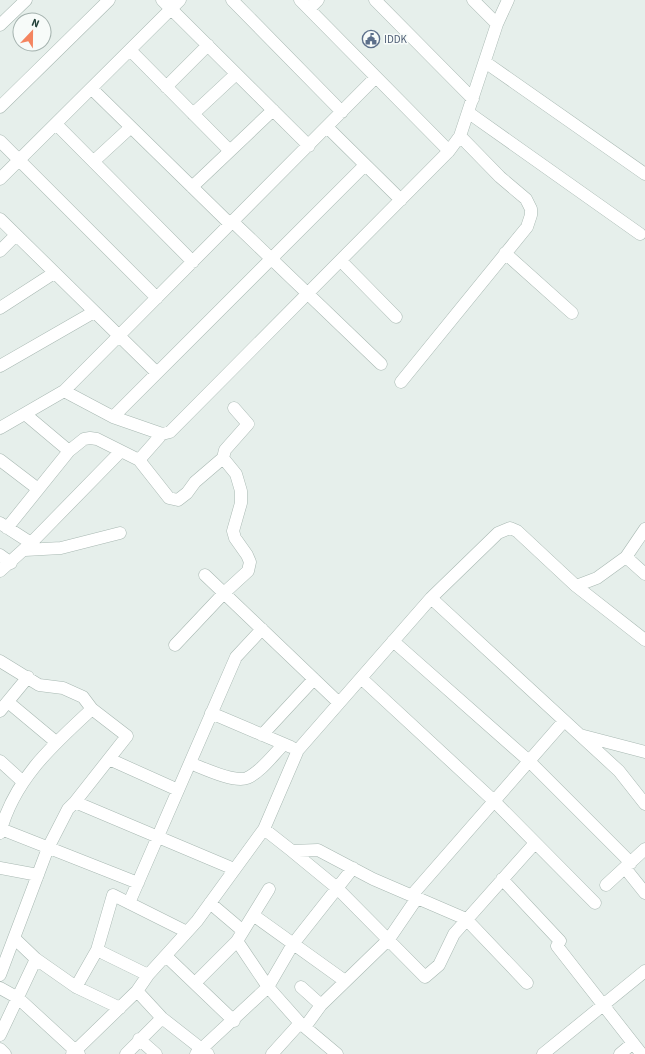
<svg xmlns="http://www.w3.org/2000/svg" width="645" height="1054" viewBox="0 0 645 1054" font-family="'Source Sans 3',sans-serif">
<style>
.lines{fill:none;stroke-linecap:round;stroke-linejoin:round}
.minor-casing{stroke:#a8b8b2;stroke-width:13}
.minor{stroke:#fff;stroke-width:12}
.labels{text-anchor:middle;stroke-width:3;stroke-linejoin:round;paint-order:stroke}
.service-label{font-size:11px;fill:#4e5e75;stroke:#f7fbf9;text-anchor:start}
</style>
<rect width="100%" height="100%" fill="#e6efeb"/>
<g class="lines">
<defs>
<path id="minor" d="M162,0L309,146
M232,0L342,112
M300,0L449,151
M375,0L473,99
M473,0L497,24
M309,9L318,0
M0,25L26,0
M130,50L230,151
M485,62L645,174
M166,87L208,45
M92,89L230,224
M0,107L109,0
M469,113L640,234
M193,114L236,74
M56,124L193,262
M327,127L401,200
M0,141L157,298
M94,161L131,127
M0,179L180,0
M192,187L273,110
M0,219L157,373
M233,222L381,364
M0,251L16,235
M505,253L572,313
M341,261L396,317
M0,308L54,273
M0,366L94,312
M401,382L527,227L531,215V209L526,199L500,177L460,136
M64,391L113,417L162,434L170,432L449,151L460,136L497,24L508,0
M25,414L69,451
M113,417L365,165
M0,428L64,391L376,77
M0,460L38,489
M139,460L162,434
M0,523L31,543
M7,528L69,451L84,439L90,438L97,439L139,460L169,498L178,500L187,493L195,482L223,458
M25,550L61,548L120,533
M0,555L11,563
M626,557L645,574
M0,571L31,543L120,452
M205,575L339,703
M576,586L597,578L626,557L645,529
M431,598L619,771L645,804
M393,641L529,761L631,863
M175,645L224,593L248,571L250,562L247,555L235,538L233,531L241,503V491L236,474L223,458L225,450L248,424L234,408
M0,661L39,685L63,688L83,697L92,709
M361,678L494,801L595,903
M8,702L56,742
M0,711L28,677
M211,713L291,747
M262,735L314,679
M580,735L645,752
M109,759L178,790
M0,761L22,781
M190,763C203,768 234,783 247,778C261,772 273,755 284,744
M1,829L138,883
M264,829L292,851L318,850L373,879L466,919L527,983
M0,833C14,779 53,745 92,709L127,736L75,802
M292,851L337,888L425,977L439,965L454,934L535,843
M0,868L38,875
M625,868L645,893
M502,879L560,941L557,946L640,1052
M606,885L645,849
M412,895L564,721
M129,903L236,657L262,629
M210,903L243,931
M253,915L345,981
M14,938L36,959L76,987L120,1008
M237,941L268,987L300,1023L337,1054
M97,950L148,975
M166,956L234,1021
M0,975L48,848L68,809L75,802L234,869
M195,983L237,941L269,889
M76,987L97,950L113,895L187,932
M301,987L321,1005
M0,988L18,998L79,1054
M137,991L162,1018L208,1054
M305,1027L321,1005L389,939L417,898
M0,1035L36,959
M139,1039L156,1054
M0,1049L5,1054
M72,1054L137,991L148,975L197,921L264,829L298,750L431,598L498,533L510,528L517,531L576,586L645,640
M126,1054L162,1018
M196,1054L268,987L293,944L353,868
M272,1054L300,1023
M543,1054L645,971
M620,1054L633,1043"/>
</defs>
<use href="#minor" class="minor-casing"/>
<use href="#minor" class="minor"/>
</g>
<defs>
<symbol id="civic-ring" viewBox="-11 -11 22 22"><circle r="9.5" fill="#f7fbf9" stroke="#5c6f8a" stroke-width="1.5"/><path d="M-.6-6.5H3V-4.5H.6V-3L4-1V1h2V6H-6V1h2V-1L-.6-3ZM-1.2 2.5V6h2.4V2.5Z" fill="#5c6f8a"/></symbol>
</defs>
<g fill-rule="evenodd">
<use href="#civic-ring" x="361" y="29" width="20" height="20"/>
</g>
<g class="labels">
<g class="service-label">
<text x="384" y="43">IDDK</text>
</g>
</g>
<g transform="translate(32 32) rotate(22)"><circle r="19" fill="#f7fbf9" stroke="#a3b1ad"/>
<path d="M0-3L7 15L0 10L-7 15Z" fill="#f4845f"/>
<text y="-6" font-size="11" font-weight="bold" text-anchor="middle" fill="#24423a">N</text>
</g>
</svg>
